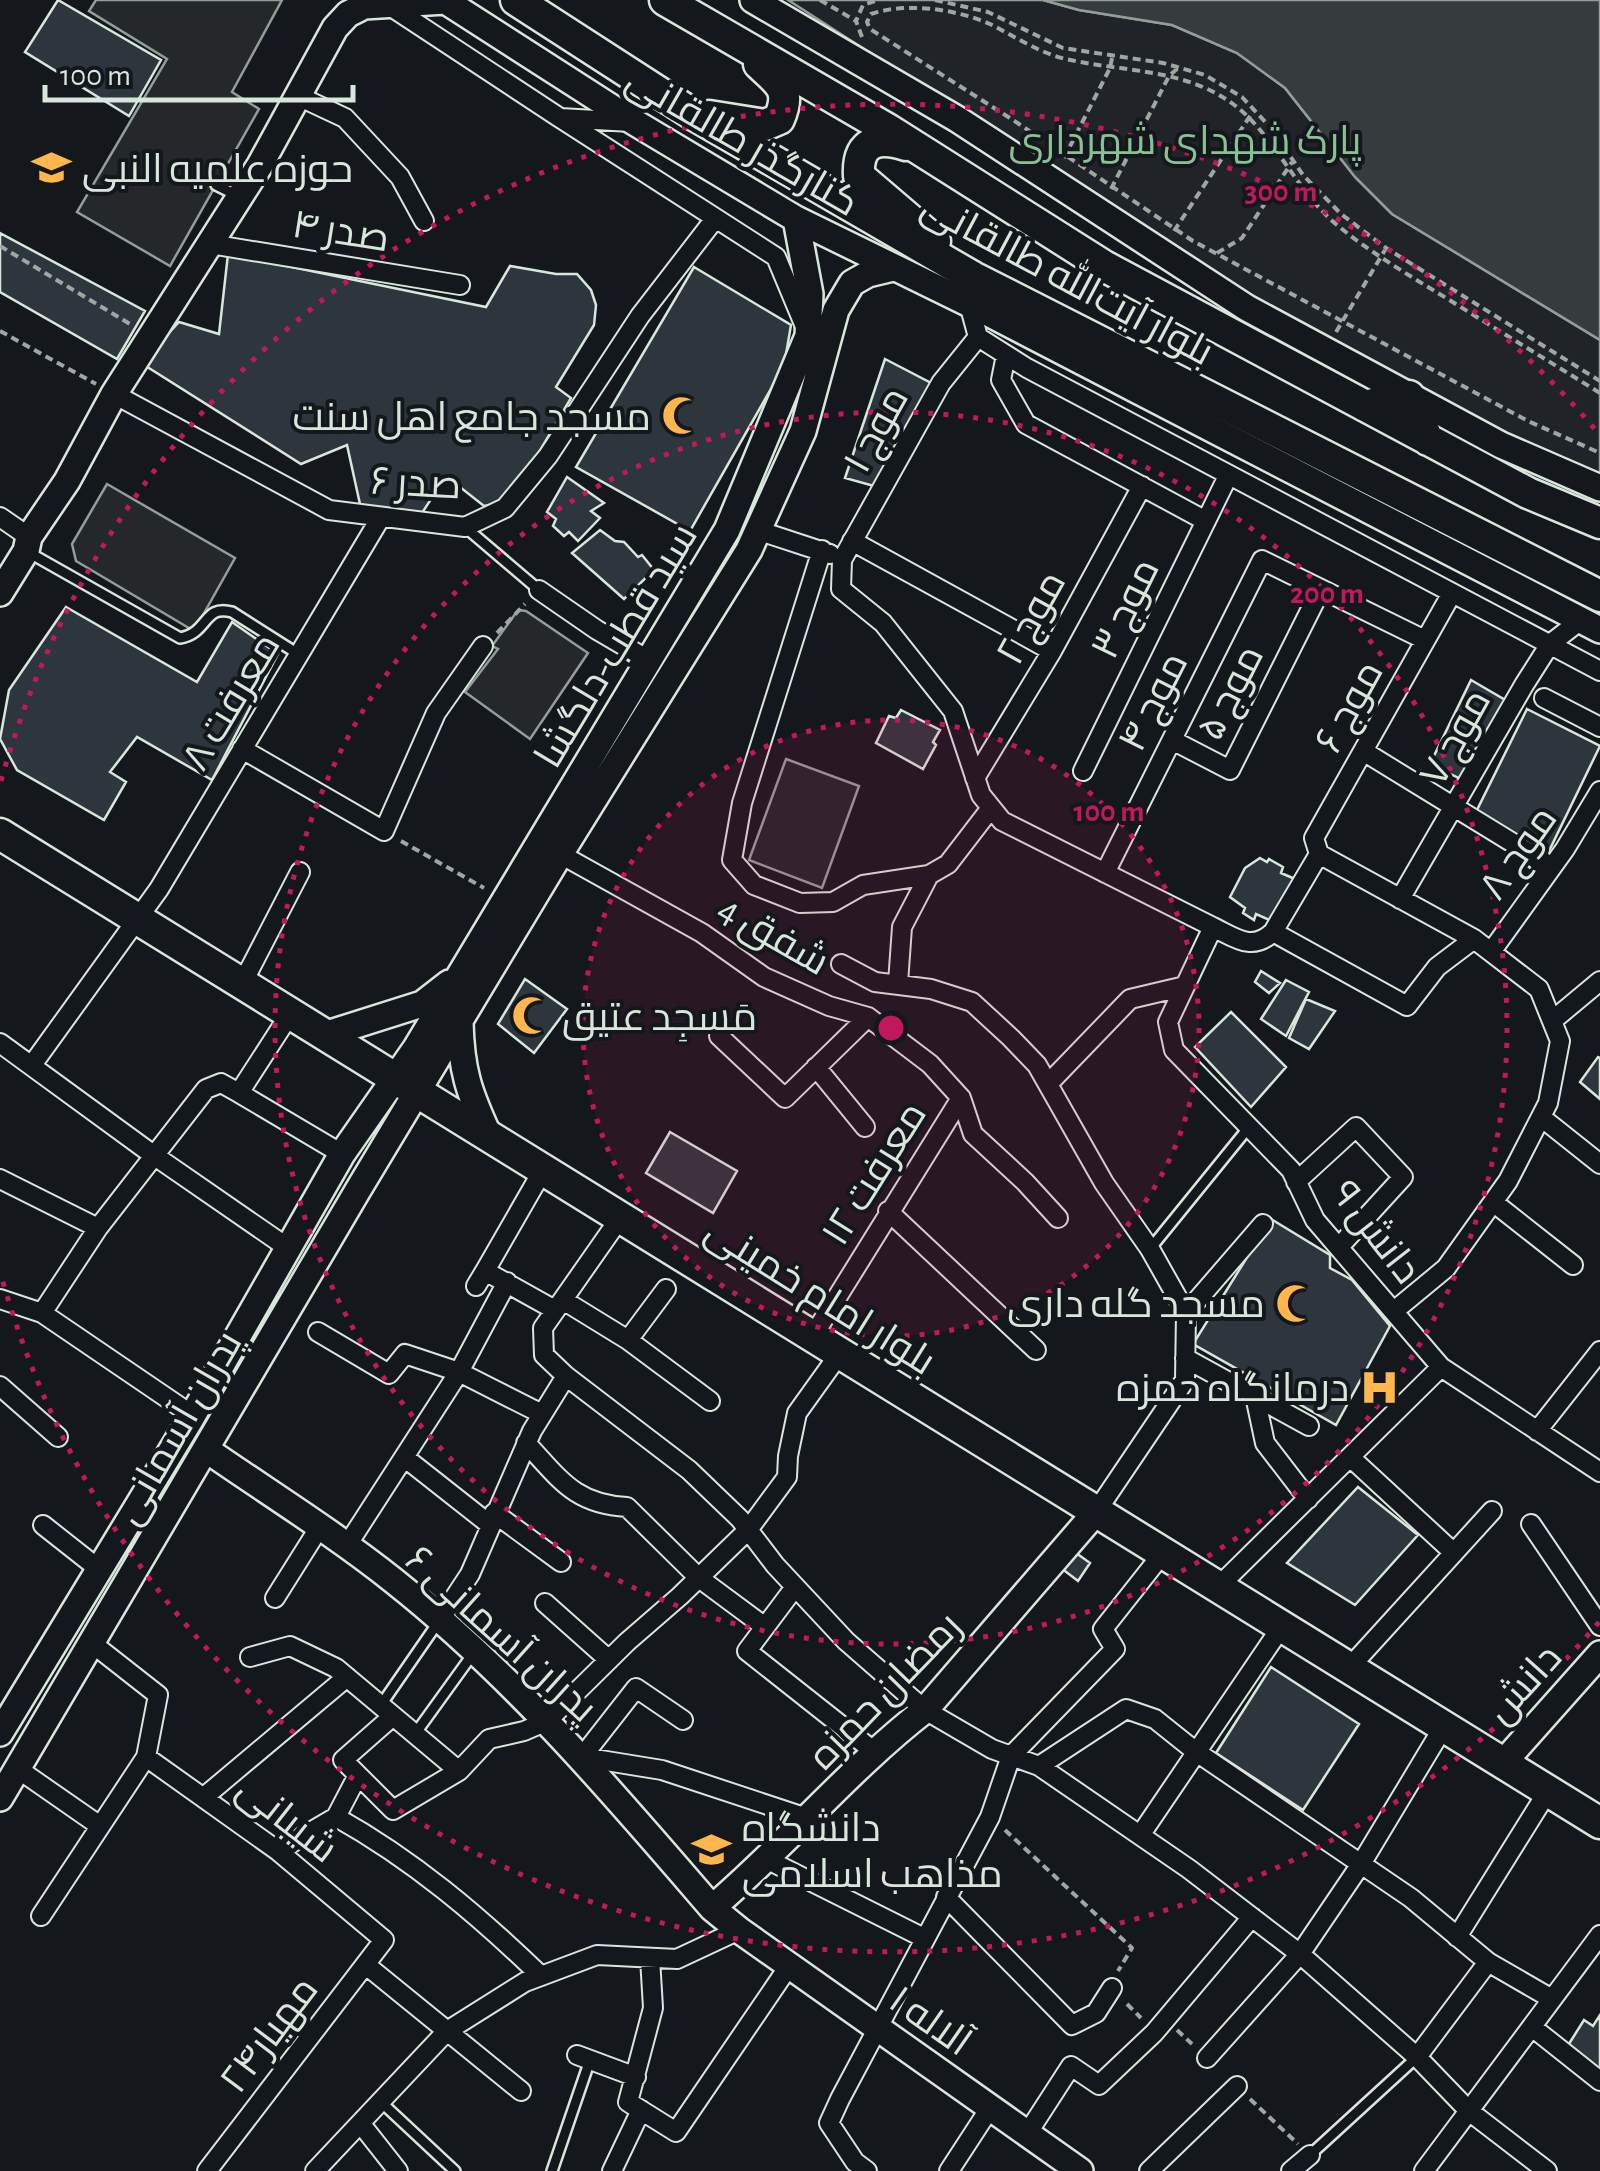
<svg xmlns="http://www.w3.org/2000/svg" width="1600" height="2171" viewBox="0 0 1600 2171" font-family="'Alegreya Sans',Cairo,sans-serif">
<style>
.green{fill:#202428;stroke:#939e99;stroke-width:2.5}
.parking{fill:#24282b;stroke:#939e99;stroke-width:2.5}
.water{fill:#363b3e;stroke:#939e99;stroke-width:2.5}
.building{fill:#2c363c;stroke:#d8e6dc;stroke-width:2.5}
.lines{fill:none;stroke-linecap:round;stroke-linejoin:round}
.lane-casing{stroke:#d8e6dc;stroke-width:14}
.street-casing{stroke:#d8e6dc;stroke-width:22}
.secondary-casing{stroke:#d8e6dc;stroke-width:30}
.primary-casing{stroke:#d8e6dc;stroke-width:35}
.path{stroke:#9da8a2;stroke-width:4;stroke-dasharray:8 5;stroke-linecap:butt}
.lane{stroke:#14181c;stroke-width:9}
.street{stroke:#14181c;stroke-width:18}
.secondary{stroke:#14181c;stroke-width:25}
.primary{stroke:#14181c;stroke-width:30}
.ring{fill:none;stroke:#c2185b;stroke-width:5;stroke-dasharray:5 10}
.labels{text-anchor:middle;stroke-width:8;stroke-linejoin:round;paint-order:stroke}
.street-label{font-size:40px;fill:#d8e6dc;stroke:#14181c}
.park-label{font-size:40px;fill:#8ac095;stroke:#14181c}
.poi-label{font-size:40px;fill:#d8e6dc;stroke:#14181c;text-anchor:start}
.centre{fill:#c2185b;stroke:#14181c;stroke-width:5}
.ring-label{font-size:30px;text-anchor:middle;font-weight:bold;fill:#c2185b;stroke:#14181c;stroke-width:8;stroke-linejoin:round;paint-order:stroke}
</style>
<rect width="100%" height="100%" fill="#14181c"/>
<path class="green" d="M788,0H1043L1079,10L1172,25L1237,53L1285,88L1355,177L1392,214L1600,340V477L1512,437L1201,272L1019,149Z
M786,759L859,786L822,888L749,860Z"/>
<path class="parking" d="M96,0H282L232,92L259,109L170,266L77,212L167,59L89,11Z
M107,484L235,558L194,631L76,561L72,544Z
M518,610L526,611L588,653L530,739L465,692L498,649L492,646Z"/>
<path class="water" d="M1043,0H1600V340L1392,214L1355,177L1285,88L1237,53L1172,25L1079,10Z"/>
<path class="building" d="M58,0L161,60L129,116L25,52Z
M0,233L145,311L117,359L0,292Z
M228,254L486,307L510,266L556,274H577L591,290L596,305L594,325L556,387L571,398L531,466L507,497L496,504L484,506L446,476L422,513L392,518L360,504L347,445L301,464L141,363L179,322L219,334Z
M694,267L791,325L784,366L690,531L576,467Z
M885,359L933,384L874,486L845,478Z
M567,477L604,503L591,511L600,518L578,541L569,532L564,536L553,526L556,519L547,512Z
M600,530L615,541L624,542L638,557L642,555L654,570L624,599L572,553Z
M66,607L197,682L232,622L278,654L212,780L137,737L110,772L126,782L104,820L17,770L0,739L9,690Z
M1471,680L1507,701L1467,782L1430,764Z
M1527,709L1600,746L1549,851L1475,814Z
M901,710L940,730L933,742L936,745L923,769L876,743L889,716L896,718Z
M1260,858L1267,862L1269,859L1283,867L1281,873L1295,879L1274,922L1256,914L1254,920L1243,913L1245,908L1230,897L1245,868Z
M1261,971L1280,983L1269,993L1255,982Z
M525,979L567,1009L534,1053L498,1024Z
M1286,980L1309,992L1286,1036L1261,1019Z
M1306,999L1335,1011L1309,1049L1289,1038Z
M1231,1012L1286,1067L1251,1107L1195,1047Z
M1598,1057L1600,1058V1099L1580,1082Z
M670,1132L737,1171L713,1213L646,1173Z
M1271,1219L1330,1255V1268L1352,1280L1390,1326L1336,1425L1193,1344Z
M1358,1487L1418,1535L1355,1605L1287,1563Z
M1072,1550L1090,1563L1078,1581L1061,1568Z
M1271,1667L1359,1724L1303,1810L1216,1753Z
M1600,2015V2072L1567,2047L1584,2020L1593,2026Z"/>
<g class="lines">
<defs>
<path id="lane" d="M216,185L236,195
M465,527L539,590
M28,552L180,638C209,633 203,604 232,612L298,654
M1150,1249L1249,1127
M381,1705L439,1621
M415,1734L472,1655
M381,2102L455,2171
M1310,2155L1417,2057
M552,2171L590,2060"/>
<path id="street" d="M390,6L560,118L631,122
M298,96L345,118L400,177L424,221
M560,118L776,257L804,324
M210,244L460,285
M969,304L978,337L1027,368L1600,671
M978,337L941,383L842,560L841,589L883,623L953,711L981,795L1002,821L1213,927L1168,1022L1174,1050L1291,1170L1315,1220L1441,1367L1600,1472
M1006,355L1001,380L1026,424L1206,521
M114,394L329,510L465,527L505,508L548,456L640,316L714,220
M0,517L29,537
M760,531L830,554
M852,541L1052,651
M822,550L742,803L732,860L754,885L800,903L833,902L863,885L929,875L948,864L991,808
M539,590L597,630L650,661
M1544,698L1600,727
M1172,740L1230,770L1321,589
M242,749L384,831L436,713L483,646
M1363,751L1552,867
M1083,771L1228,476
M975,778L1052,651L1142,486
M560,854L702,933L764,977L829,1006L868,1017L930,1064L961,1098L973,1134L1025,1182L1058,1218
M1319,854L1314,838L1452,593
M1105,873L1262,560L1425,640
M1400,899L1524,685L1550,644L1581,620
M1213,927C1236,938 1252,952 1273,932L1319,854L1474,939L1539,989L1560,1041L1548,1103L1508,1181L1446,1268L1394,1311
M1273,932L1407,1006L1437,967L1474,939
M1491,952L1565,849L1600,791
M841,964L875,982L931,989L972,1002L1011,1038L1037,1065L1104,1183L1150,1249L1186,1313L1185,1380L1096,1512
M898,983L902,927L929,875
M242,984L300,872
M1552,1021L1600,981
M719,1036L785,1098L868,1017
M0,1043L152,1154L288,1248
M32,1065L159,889L381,517
M816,1067L865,1127
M1048,1084L1130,999L1185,986
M239,1093L342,1154
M1541,1117L1600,1164
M0,1179L98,1228
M1296,1182L1356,1127L1403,1177L1339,1247
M1493,1202L1573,1265
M888,1211L1036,1350
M620,1218L543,1328L544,1355L566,1376L689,1470L740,1519L775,1565L846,1641L925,1710L992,1749L1039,1766L1189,1869L1300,1954L1417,2057L1469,2111L1547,2171
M485,1271L543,1170
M476,1286L485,1271L555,1310
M0,1299L42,1313L192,1415
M563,1300L628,1340L710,1401
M42,1313L98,1228L206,1089L221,1083L239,1093L290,1014
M1186,1313L1263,1224
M318,1332L389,1374L405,1354L459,1372L542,1414
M813,1336L961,1098
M628,1340L666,1289
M1185,1358L1309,1426
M0,1386L58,1437
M1255,1396L1265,1443L1308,1499
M1537,1431L1600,1351
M526,1443C560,1479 574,1504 627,1507L699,1578L765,1627
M404,1457L489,1524
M1350,1457L1454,1553
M494,1513L561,1562
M1531,1524L1600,1626
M43,1525L100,1570
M346,1547L459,1372L507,1282
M795,1587L747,1651L876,1753
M1218,1587L1441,1367
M275,1598L319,1528
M545,1603L609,1660
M439,1621L470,1574L532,1431L566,1376
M250,1657L290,1646L336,1668L459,1771
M1349,1668L1492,1511
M393,1716L343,1760L393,1810L459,1771L489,1739L524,1731L547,1721L627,1642L680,1596L748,1530L787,1477L788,1456L797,1413L840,1353
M683,1720L636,1688L582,1757L662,1770L810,1819
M146,1757L278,1851L384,1940L207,2171
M1039,1766L1126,1709L1155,1719L1195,1751L1411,1898L1488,1962L1552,1999
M18,1769L100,1826
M204,1797L347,1677
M336,1817L358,1775
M1141,1834L1282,1626
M278,1851L336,1817C413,1860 478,1915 541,1976
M768,1860L924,1938
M946,1897L1072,2025L1096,2013L1112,1988
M41,1916L146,1757L158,1695L93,1644
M1457,1937L1548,1791
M650,1958L653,2008L628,2102L676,2132L789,1966
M366,1965L521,2091
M1532,2027L1600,2081
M577,2055L636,2077
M1417,2057L1488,1962
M1207,2058L1300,1954L1361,1864L1444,1726
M361,2124L398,2171
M1027,2134L1071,2066L1099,2085L1154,2033L1252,1917
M315,2171L447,2031L525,1982L597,1955L677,1959L739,1930
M612,2171L641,2110
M867,2171L855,2162L829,2123L840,2099L990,1817L1011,1756L1115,1649L1103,1629L1163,1553
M949,2171L990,2108
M1149,2171L1237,2086
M1291,2171L1310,2155
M1424,2171L1600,1935"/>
<path id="secondary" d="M444,0L634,122L796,219L988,313L1600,630
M753,0L957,119L1247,308L1501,445L1600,488
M0,593L26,551L29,537L67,481L114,394L260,165L335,28L348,14L364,6L445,1
M460,1022C461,1070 469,1093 489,1136
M324,1035L422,1004L449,983
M207,1450C269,1493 335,1534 394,1581C514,1676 613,1793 712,1908L739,1930L1080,2171
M0,1733L190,1420L342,1154L416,1048L727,530L808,336L810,294L796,219
M1503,1763L1600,1654
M0,1798L358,1190L560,854L749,550L803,431L836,310L852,283L868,274L893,268
M712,1908C786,1845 850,1768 925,1710L1096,1512"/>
<path id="primary" d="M516,0L691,113L973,277L1600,596
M665,0L889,130L1104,266L1528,493L1600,523
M709,116L765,125L779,119C792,89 779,83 759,64
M906,145C878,136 857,141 859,176L935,241
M1365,406L1409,396L1428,440
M0,834L1600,1823"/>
</defs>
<use href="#lane" class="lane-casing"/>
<use href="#street" class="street-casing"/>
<use href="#secondary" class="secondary-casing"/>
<use href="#primary" class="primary-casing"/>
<path class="path" d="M820,0L856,21
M935,0L988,12L1063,48L1163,63L1205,75L1242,97L1271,128L1303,175L1341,214L1386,248L1600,381
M862,37L856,21L863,5L878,0
M1064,158L1110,68L1112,58
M1111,189L1169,76L1178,68
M1174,231L1254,110
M0,246L130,324
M1217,253L1242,238L1292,162
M0,331L96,384
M1336,332L1385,250
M1600,393C1550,362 1501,332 1451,301C1412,277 1372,254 1337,225C1296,191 1273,133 1233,104C1184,68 1122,72 1066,59C1039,53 1014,36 990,24C956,9 906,2 871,14L867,22L870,29L1013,120L1193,241L1528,421L1600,453
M497,633L525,604
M401,841L484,888
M1005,1830L1132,1948L1118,1971
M1127,2004L1141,2018
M1177,2030L1192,2044
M1250,2099L1298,2144"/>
<use href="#lane" class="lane"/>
<use href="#street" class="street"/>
<use href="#secondary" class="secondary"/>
<use href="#primary" class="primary"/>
</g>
<circle cx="891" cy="1028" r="308" fill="#c2185b" fill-opacity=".12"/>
<g class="ring">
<circle cx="891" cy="1028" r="308"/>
<circle cx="891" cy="1028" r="616"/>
<path d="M1599 1622A924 924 0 0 1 1 1275M1 781A924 924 0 0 1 1599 434"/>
</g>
<defs>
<symbol id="university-bare" viewBox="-9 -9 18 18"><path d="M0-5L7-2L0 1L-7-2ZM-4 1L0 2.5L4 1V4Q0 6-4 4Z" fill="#ffb74d" stroke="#14181c" stroke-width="2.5" paint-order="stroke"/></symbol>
<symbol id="mosque-bare" viewBox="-9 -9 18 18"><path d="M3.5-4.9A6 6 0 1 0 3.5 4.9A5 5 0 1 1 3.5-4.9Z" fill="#ffb74d" stroke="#14181c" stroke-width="2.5" paint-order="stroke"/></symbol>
<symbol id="hospital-bare" viewBox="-9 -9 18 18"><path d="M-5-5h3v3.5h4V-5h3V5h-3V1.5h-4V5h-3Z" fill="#ffb74d" stroke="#14181c" stroke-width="2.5" paint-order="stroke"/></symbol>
</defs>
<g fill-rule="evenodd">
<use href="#university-bare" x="24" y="140" width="55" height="55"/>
<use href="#mosque-bare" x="654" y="388" width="55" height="55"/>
<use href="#mosque-bare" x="504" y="988" width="55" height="55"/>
<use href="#mosque-bare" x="1268" y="1276" width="55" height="55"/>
<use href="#hospital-bare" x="1352" y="1360" width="55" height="55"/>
<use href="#university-bare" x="684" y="1822" width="55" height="55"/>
</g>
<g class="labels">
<g class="street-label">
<text transform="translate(743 140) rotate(30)" y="14">کنارگذر طالقانی</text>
<text transform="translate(341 230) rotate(9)" y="14">صدر ۴</text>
<text transform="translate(1068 278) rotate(28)" y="14">بلوار آیت‌الله طالقانی</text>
<text transform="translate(875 429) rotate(-61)" y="14">موج ۱</text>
<text transform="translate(416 482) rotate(3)" y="14">صدر ۶</text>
<text transform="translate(1124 608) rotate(-64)" y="14">موج ۳</text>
<text transform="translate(1030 617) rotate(-61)" y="14">موج ۲</text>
<text transform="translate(615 645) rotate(-59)" y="14">سید قطب-دلگشا</text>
<text transform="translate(1229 692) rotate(-63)" y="14">موج ۵</text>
<text transform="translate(230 701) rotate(-59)" y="14">معرفت ۸</text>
<text transform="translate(1152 701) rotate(-63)" y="14">موج ۴</text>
<text transform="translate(1348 706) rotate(-61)" y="14">موج ۶</text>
<text transform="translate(1454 737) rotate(-61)" y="14">موج ۷</text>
<text transform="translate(1517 852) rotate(-55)" y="14">موج ۸</text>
<text transform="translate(774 934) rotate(30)" y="14">شفق 4</text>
<text transform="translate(873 1173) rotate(-58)" y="14">معرفت ۱۲</text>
<text transform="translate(1377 1231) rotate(52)" y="14">دانش ۹</text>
<text transform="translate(821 1295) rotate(32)" y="14">بلوار امام خمینی</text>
<text transform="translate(177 1427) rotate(-60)" y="14">پدران آسمانی</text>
<text transform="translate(502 1633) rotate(42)" y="14">پدران آسمانی ۶</text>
<text transform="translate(1523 1683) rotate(-48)" y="14">دانش</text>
<text transform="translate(884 1690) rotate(-46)" y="14">رمضان حمزه</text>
<text transform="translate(288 1818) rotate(38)" y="14">شیبانی</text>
<text transform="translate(931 2020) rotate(35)" y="14">آلاله ۱</text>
<text transform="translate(268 2034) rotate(-53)" y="14">مهیار۲۴</text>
</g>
<g class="park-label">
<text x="1185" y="154">پارک شهدای شهرداری</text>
</g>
<g class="poi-label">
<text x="82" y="182">حوزه علمیه النبی</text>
<text x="651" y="430" text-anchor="end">مسجد جامع اهل سنت</text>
<text x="562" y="1030">مَسجِد عتیق</text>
<text x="1265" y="1317" text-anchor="end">مسجد گله داری</text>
<text x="1349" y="1401" text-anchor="end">درمانگاه حمزه</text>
<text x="742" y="1841">دانشگاه<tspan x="742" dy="46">مذاهب اسلامی</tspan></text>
</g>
</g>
<circle cx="891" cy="1028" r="15" class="centre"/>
<g class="ring-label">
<text x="1281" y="201">300 m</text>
<text x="1327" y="603">200 m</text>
<text x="1109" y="821">100 m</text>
</g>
<path d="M45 85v15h308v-15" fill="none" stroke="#d8e6dc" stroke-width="5"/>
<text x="60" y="85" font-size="30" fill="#d8e6dc" stroke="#14181c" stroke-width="8" paint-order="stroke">100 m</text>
</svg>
